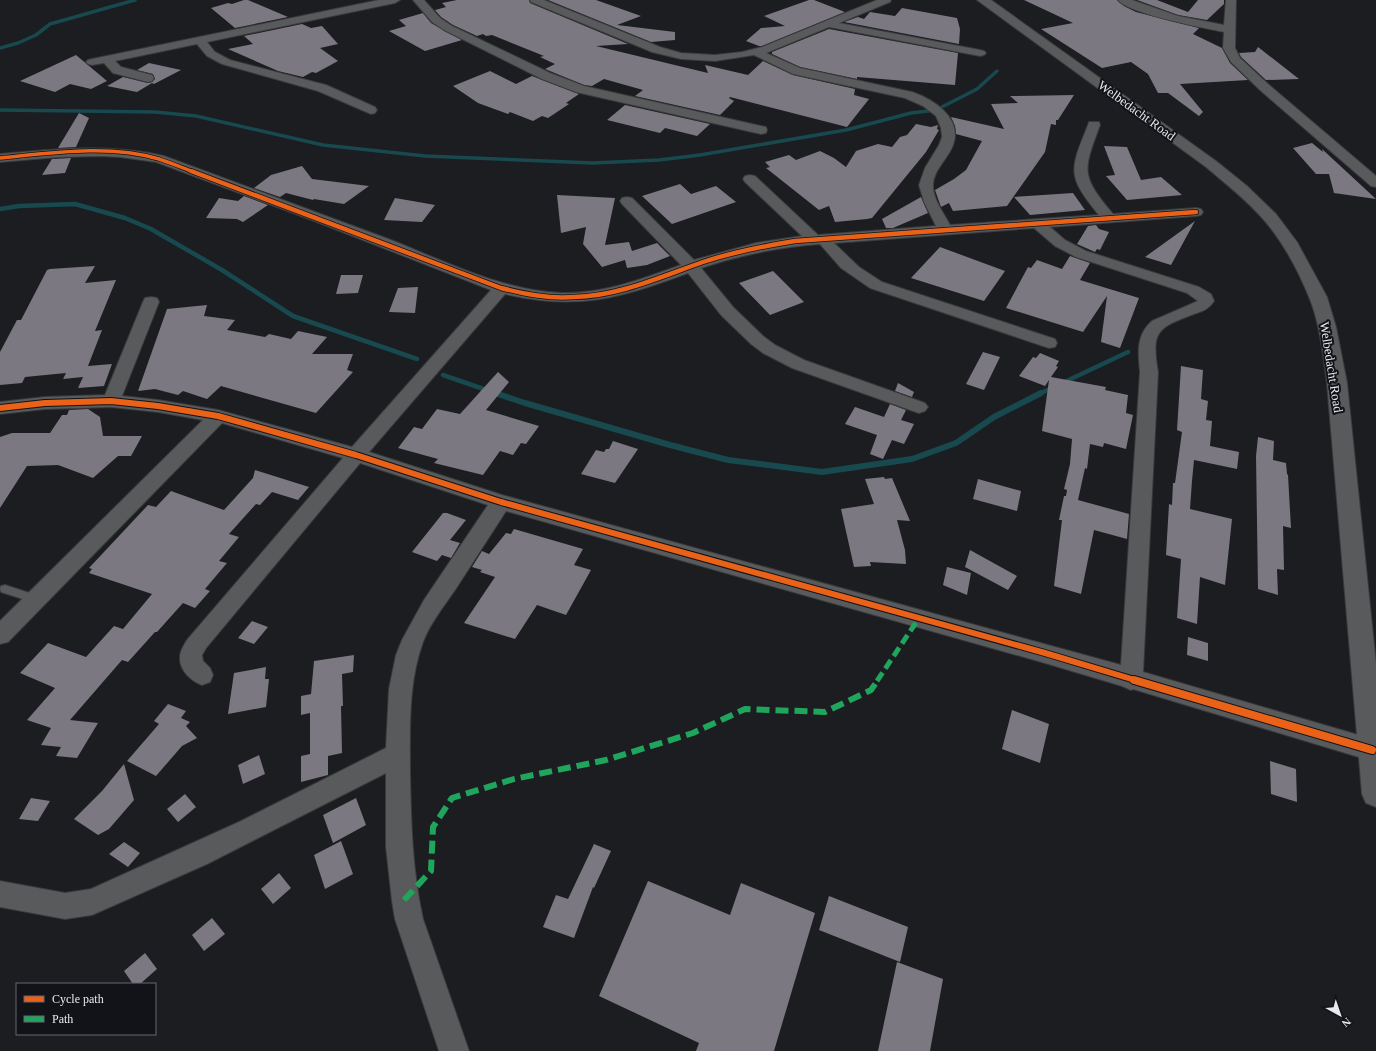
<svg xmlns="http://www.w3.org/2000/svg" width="1376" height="1051" viewBox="0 0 1376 1051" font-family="'Times New Roman',serif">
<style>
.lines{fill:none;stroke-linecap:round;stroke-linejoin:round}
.stream-far2{stroke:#17494f;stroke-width:3.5}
.stream-far1{stroke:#17494f;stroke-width:4.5}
.stream{stroke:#17494f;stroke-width:6}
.building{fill:#7b7882}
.service-casing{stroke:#393a3c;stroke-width:2}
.minor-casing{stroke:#393a3c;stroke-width:2}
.tertiary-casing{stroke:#393a3c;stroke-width:2}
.service{fill:#595a5c;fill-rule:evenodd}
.minor{fill:#595a5c;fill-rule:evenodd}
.tertiary{fill:#595a5c;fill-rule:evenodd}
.quiet-far1{stroke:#20a55d;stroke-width:5;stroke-dasharray:10 5;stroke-linecap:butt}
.quiet{stroke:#20a55d;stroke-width:6;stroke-dasharray:13 6;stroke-linecap:butt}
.cycleway-far3-casing{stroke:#111318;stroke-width:5}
.cycleway-far2-casing{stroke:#111318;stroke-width:6}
.cycleway-far1-casing{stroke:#111318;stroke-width:8}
.cycleway-casing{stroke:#111318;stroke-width:10}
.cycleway-far3{stroke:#ea6118;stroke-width:3.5}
.cycleway-far2{stroke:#ea6118;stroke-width:4.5}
.cycleway-far1{stroke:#ea6118;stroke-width:6}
.cycleway{stroke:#ea6118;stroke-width:8}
.labels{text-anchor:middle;stroke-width:4;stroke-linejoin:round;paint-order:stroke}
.street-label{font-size:13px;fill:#e8e9ed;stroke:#111318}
</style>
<rect width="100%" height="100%" fill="#1b1d20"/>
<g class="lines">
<path class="stream-far2" d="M0,48L18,43L36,35L50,24L135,0
M0,110L155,112L196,116L323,145L425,156L593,163L659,160L700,155L846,130L911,113L936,110L977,89L997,71"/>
<path class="stream-far1" d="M0,209L19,206L75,204L125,218L151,229L222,270L293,316L417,359
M443,375L498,394
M1039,394L1128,352"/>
<path class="stream" d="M495,393L525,403L670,445L728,460L822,472L912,459L956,443L994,417L1041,393"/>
</g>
<path class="building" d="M244,0H248L288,17L235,28L211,8L228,3L232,4Z
M457,0H529L530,3L628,44L596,46L708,73L705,65L748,75L763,61L793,75L855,89L854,95L869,99L847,127L730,97L729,98L734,101L720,115L635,96L643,90L604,79L592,86L584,85L545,69L555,64L540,57L544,56L492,35L486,36L483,34L477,36L453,25L441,17L435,10L446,7L442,3Z
M548,0H596L641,16L617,25L675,32V40L651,42Z
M809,0H814L845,12L762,46H759L746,41L761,28L785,26L764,16Z
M1024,0H1117L1124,6L1136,12L1199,28L1193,34L1222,48L1230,63L1248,80L1180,84L1203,112L1199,116L1168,93H1158L1148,74L1131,62L1102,68L1041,29L1073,23Z
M1137,0H1157L1188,12L1198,0H1224V4L1207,20L1178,15Z
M902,8L957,18L960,29L959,44L844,22L858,17L864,19L870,12L895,16Z
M423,13L431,23L462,40L425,51L389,31L406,26L399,20Z
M302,24L311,28L322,26L338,44L320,48L338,61L316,73L312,72L303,77L278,71L228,49L253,44L244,36Z
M829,29L958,53L955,85L857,77V79L800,67L772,54V52Z
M1258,47L1299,79L1266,80L1241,57L1239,53L1255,52Z
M76,55L107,81L91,89L70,84L55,92L20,81Z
M149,63L181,70L154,84L152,83L137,92L107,86L123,77L148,83L152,82L155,79L153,74L137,70Z
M490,71L516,84L532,76L579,94L566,103L569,104L548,118L542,116L533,121L510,112L508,114L478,103L453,86Z
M1074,95L1058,120H1056V125L1051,124L1045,152L1007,206L953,211L949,203L941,207L935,190L954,179L966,170L982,141L956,134L955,126L951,117L1004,129L991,104L1018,103L1010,96Z
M625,105L710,124L697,136L665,128L660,133L607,120Z
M79,113L89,118L76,147L58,148Z
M916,124L931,127L938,125L937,129L939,130L926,152L872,218L867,219L835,222L829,206L819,210L766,168L770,167L765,162L789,155L796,160L820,151L834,158L846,167L856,151L878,144L892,147L900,137L907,135Z
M1312,143L1323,152L1322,149L1376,199L1334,193L1329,174H1316L1293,148Z
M1104,146L1127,147L1141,180L1161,177L1182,195L1127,200L1106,176L1115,175Z
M71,158L65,173L42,175L52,159Z
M302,166L312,179L369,186L344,204L314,199L313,200L286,193L280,197L254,188L271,175Z
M680,184L691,194L716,186L736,202L672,224L642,196Z
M1073,193L1085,210L1030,215L1014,197Z
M557,195L615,198L605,245L629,242L632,251L657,243L670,256L647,265L627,268L625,260L602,267L583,244L586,227L561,233Z
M244,196L268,205L243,222L237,219L206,218L219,198L238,201Z
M921,197L928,213L893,228H886L882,219Z
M395,198L424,203L435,205L422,222L384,220Z
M1195,221L1171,265L1145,257Z
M1096,225L1099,229L1109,232L1100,250L1097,249L1095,252L1077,244L1088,226Z
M940,247L1005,271L984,301L911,278Z
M1070,256L1090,263L1080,280L1139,298L1120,348L1101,342L1107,296L1083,332L1006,308L1028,267L1031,268L1037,260L1062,269Z
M95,266L85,283L116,280L95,331L102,330L88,366L112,364L104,386L78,388L83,377L63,379L66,373L25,377L22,383L0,385V352L17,320H21L47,270L50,269Z
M773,271L804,302L770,315L739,283Z
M341,275H363L358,293L336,294Z
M418,287L415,313L389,312L398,288Z
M207,305L204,316L235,320L227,330L265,337L269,334L291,339L298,331L327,337L312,354H353L347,370L353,372L316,413L221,386L207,399L183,391L178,395L155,389L138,391L167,309Z
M983,352L1000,357L984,390L966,384Z
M1040,353L1059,361L1056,366L1058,367L1051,377L1106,387L1105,390L1128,395L1126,413L1133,415L1126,449L1104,443L1103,447L1090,444L1087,469L1085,468L1078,500L1129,514L1127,539L1094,530L1081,594L1054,586L1062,520H1059L1064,496H1066L1067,490L1064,489L1070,464L1072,439L1042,431L1049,380L1045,386L1019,376L1033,357L1036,358Z
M1181,366L1203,370L1201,399L1208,401L1206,420L1212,421L1210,446L1239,452L1237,469L1194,460L1192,481L1190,509L1232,519L1225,585L1200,577L1197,624L1177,618L1181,559L1166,555L1169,504L1172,505L1173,483H1175L1182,432L1177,430Z
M498,372L509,382L486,410L539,426L526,444L521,443L513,455L500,451L483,475L434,463L438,459L398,448L414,427L422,429L437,409L460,414Z
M898,383L914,392L912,397L895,391Z
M890,404L906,410L901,420L914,424L904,444L892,440L883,459L870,454L877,435L845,424L855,407L884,417Z
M88,409L100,417L103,436H142L131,456H118L93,478L58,465L27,466L0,508V437L12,433H50L62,415H67L69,410Z
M1258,437L1274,441L1273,460L1286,463L1287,474L1288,475L1291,528L1283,526L1284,570L1277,569L1278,595L1258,589L1256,456Z
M613,441L638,449L615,483L581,474L596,450L604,452L606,449H609Z
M255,470L309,487L298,500L272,492L260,505L256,504L229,534L239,537L219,561L227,563L205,589L210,591L195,608L183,603L157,632H155L128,662L122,660L70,720L98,723L77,758L56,756L61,747L41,745L51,728L27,720L55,688L20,673L48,643L86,657L114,626L123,629L152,594L89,573L92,569L89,568L148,505L156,507L171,491L224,510L253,478Z
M884,477L885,479L892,478L910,521L897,520L905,550L906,564L870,562L871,566L854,567L841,509L874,504L865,479Z
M978,479L1021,491L1017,511L973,499Z
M443,513H447L466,520L450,540L460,543L451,558L442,555L437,561L412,552Z
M514,529L583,549L574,565L591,570L566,615L537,605L515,639L464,623L495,577L480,572L482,570L472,567L482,551L489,554L506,533L511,534Z
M970,550L1017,576L1008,590L965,567Z
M947,567L971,573L967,595L943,585Z
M252,621L268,627L254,644L238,638Z
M1188,637L1208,643V661L1187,655Z
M354,655L353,672L342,674L343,706H341L342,753L328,756V775L301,782V756L310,754V713L301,715V696L311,694L314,661Z
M266,667L265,679H269L266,707L228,714L234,673Z
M168,704L186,711L181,718L190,722L186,726L197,738L182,746L156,776L127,761L159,724L154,721Z
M1012,710L1049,724L1040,763L1002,749Z
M259,755L265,774L243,784L238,765Z
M1270,761L1296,769L1297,802L1271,794Z
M124,764L134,800L109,829L98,835L74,819L102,791Z
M185,794L196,807L178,822L167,809Z
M31,798L50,801L38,821L19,819Z
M356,798L366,825L333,843L323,815Z
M341,841L353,874L325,889L314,855Z
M124,842L140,853L128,867L109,854Z
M594,844L611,851L594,888L593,887L574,938L543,927L556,895L568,899Z
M279,873L291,888L273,904L261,889Z
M648,881L730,915L741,883L815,913L774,1051H696L699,1043L599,996Z
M829,896L908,927L900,962L819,930Z
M212,918L225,934L204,951L192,935Z
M145,953L157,969L140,984H133L124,971Z
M897,962L943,979L930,1051H878Z"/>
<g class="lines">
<defs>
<path id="service" d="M5,585L39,596L40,599L39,602L35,603L1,592L0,588L1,586Z"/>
<path id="minor" d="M379,0H400L395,3L207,42L215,52L230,60L326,85L375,107L377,110L375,113L371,114L318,91L222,64L207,56L197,44L115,61L121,67L152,75L154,78L152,81L148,82L113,73L104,63L92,65L88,64L86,62L88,60L92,59Z
M413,0H424L440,18L452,26L550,73L584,86L761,126L766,127L767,130L766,133L761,134L576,92L542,79L444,30L432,22Z
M530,0H544L660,47L681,53L715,55L742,52L762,47L877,0H891L890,2L839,23L980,50L984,51L986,53L984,55L980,56L829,27L766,53L800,68L912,92C933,99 963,118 953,145C948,159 933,170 933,186C933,199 944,214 950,225L1099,215C1066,175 1070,170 1088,125L1089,122H1099L1100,125C1083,171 1080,175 1113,214L1196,208L1201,209L1203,212L1201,215L1196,216L1050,227L1065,240L1086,251L1199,287L1211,294L1214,301C1209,309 1203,311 1194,314C1157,328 1151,331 1158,372L1143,672L1372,739L1376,740V760L1372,761L1133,689L1131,690L1122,686L1045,663L506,511C489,537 472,564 455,590C444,606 430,623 423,642C408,683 410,728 410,771C411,821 412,870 423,919L469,1051H439L395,919L392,901L386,847V773L207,864L92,915L65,919L0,907V881L65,893L91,889L239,822L386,748L389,689L396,655L402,640L424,600L488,505L360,463L206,648L202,655L203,661L210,668L213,675L210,682L202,685C191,681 179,670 180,657C180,651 184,645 187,640L343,458L222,423L8,642L0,644V621L203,420L158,412L111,407L45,409L0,414V402L45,397L105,395L143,302L145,298L151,297L157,298L159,302L122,396L158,400L218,410L352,447L491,290L309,219L156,162L120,157L100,156L59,157L0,162V154C55,149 110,143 164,156C240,184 316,212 391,240C444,261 504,291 561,293C604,294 642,279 681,265L622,204L620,201L622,198L627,197L632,198L694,260L756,243L802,236L745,182L743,179L745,176L750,175L755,176L818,235L936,226L924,202L919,185L925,168L939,145L942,137L941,128L936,116L923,106L905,98L793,74L754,55L715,61L681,59L652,52L531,2ZM1034,228L1055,246L1076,257L1187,293L1198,301L1152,321C1136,335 1138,352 1140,372L1121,665L502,495L369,452L505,294C578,311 620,298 688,273L721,315L751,344L763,353L792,368L913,411L919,413L925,411L928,407L925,403L804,360L775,345L763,336L733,307L701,268C740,255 779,247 820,244L841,268L870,288L1049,348L1055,347L1057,343L1055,339L882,282L859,267L834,243Z
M1118,0H1132L1178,16L1224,25L1226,0H1236L1235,48L1240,58L1268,84L1376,176V187L1371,186L1260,90L1231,62L1223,48L1224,32C1204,28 1129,14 1118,0Z"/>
<path id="tertiary" d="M977,0H991L1216,161L1247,186L1276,214L1297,242L1327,297L1336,327L1347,383L1376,664V807L1366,803L1362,794L1327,383C1323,355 1320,323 1309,297C1298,270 1283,242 1264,220C1247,200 1226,184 1206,167Z"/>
</defs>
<use href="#service" class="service-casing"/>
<use href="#minor" class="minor-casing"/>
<use href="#tertiary" class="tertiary-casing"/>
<use href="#service" class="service"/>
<use href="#minor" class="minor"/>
<use href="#tertiary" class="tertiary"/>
<path class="quiet-far1" d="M877,681L919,618"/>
<path class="quiet" d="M404,900L431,871L433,827L452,798L514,779L606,760L693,733L745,709L825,712L871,690L878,680"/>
<defs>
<path id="cycleway-far3" d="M0,158C51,153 109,144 159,159C171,163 183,168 194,172"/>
<path id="cycleway-far2" d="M191,171L501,288C525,294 549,299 574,297C619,296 660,277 703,262C733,252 764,246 795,241L1196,212"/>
<path id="cycleway-far1" d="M0,408L45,403L111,401L158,406L218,416L356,455L501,502L1045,653L1138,681"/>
<path id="cycleway" d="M1134,680L1372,750"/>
</defs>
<use href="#cycleway-far3" class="cycleway-far3-casing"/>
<use href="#cycleway-far2" class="cycleway-far2-casing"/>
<use href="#cycleway-far1" class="cycleway-far1-casing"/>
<use href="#cycleway" class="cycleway-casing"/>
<use href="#cycleway-far3" class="cycleway-far3"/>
<use href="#cycleway-far2" class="cycleway-far2"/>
<use href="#cycleway-far1" class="cycleway-far1"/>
<use href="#cycleway" class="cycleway"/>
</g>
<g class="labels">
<g class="street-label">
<text transform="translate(1137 110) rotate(36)" y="5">Welbedacht Road</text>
<text transform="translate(1332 367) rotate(81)" y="5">Welbedacht Road</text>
</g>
</g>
<rect x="16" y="983" width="140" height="52" fill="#111318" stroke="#67696d"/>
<rect x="24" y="996" width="20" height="6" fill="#ea6118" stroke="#67696d"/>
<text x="52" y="1003" font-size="12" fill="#e8e9ed">Cycle path</text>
<rect x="24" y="1016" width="20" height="6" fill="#20a55d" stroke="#67696d"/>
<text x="52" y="1023" font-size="12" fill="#e8e9ed">Path</text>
<g transform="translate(1340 1015) rotate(140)" stroke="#111318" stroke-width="3" paint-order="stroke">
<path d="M0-3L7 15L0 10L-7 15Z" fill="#e8e9ed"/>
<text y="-6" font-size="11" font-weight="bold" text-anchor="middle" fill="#e8e9ed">N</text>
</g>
</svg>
